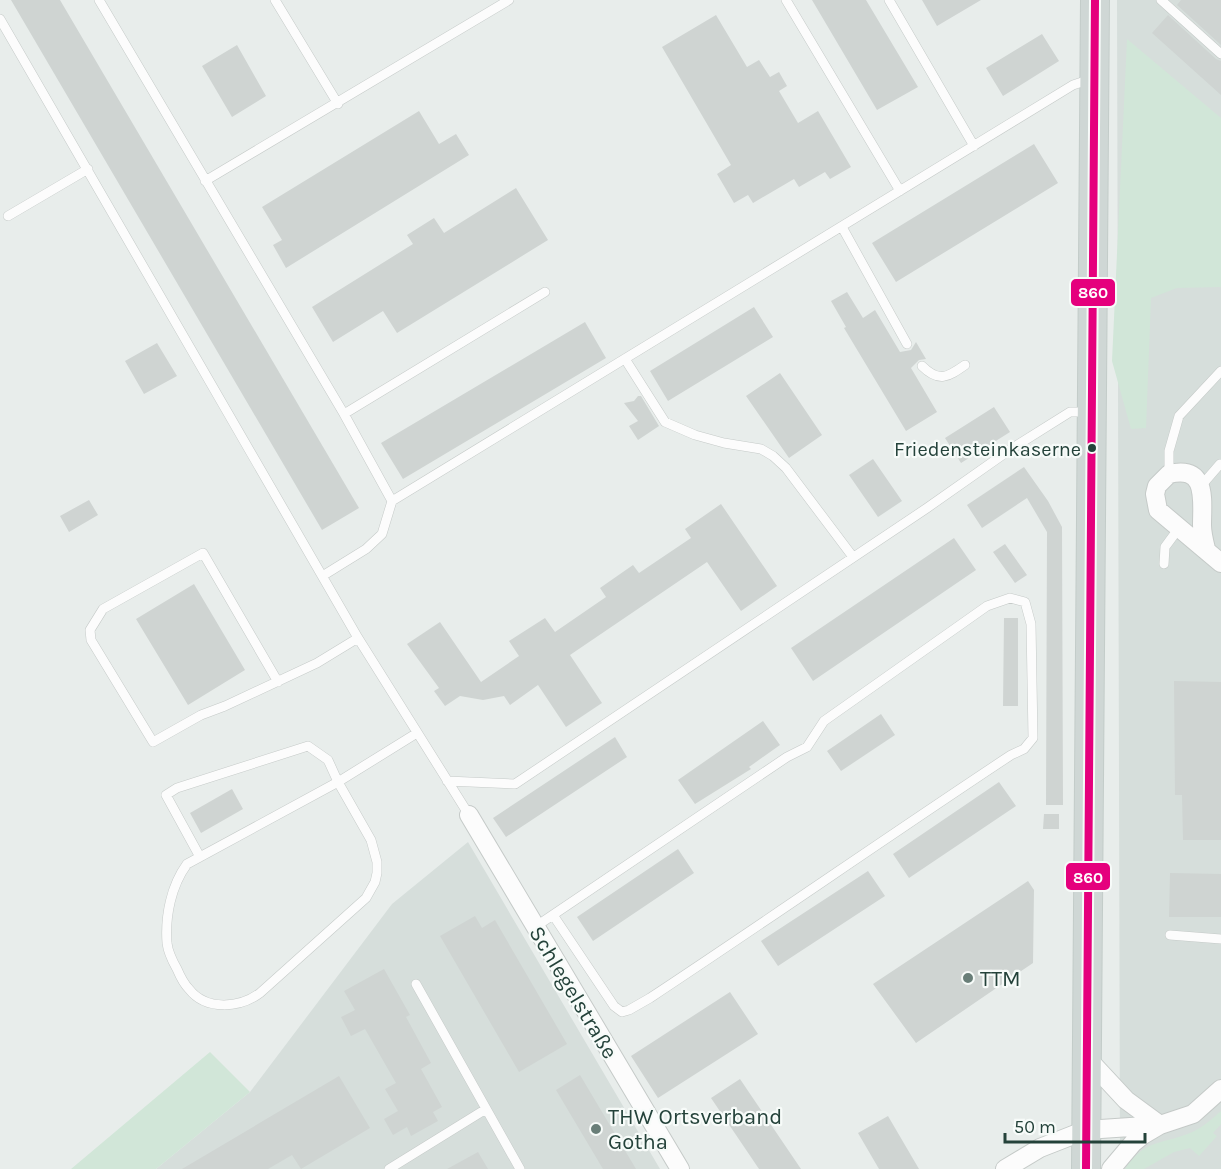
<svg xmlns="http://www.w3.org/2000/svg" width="1221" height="1169" viewBox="0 0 1221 1169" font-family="Karla,sans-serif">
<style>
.built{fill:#d6dedb}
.green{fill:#d1e6d8}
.building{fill:#cfd4d2}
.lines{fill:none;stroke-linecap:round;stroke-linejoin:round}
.lane-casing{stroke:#c5cac8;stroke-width:10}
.street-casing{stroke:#c5cac8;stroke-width:20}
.primary-casing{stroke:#c3ccc9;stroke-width:30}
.lane{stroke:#fcfcfc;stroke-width:9}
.street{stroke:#fcfcfc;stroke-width:18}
.primary{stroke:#cfd7d5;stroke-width:28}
.bus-1-casing{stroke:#f7fbf9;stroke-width:12}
.bus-1{stroke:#e5007d;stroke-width:8}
.bus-dot{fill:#24423a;stroke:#f7fbf9;stroke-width:2}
.poi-dot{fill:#697e78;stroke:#f7fbf9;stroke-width:2}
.labels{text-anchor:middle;stroke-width:4.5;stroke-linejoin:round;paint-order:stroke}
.bus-label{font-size:20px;fill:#24423a;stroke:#f7fbf9;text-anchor:end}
.poi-label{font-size:22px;fill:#24423a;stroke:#f7fbf9;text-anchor:start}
.street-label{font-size:22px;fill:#24423a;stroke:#f7fbf9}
.line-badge{stroke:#f7fbf9;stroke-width:2}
.badge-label{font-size:16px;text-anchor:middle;font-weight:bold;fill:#fff}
</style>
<rect width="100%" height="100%" fill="#e8edeb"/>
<path class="built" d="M1117,0H1221V1169H1120Z
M468,842L660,1169H156L250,1092L392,904Z"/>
<path class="green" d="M1127,39L1221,118V287L1177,288L1151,298L1146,428L1131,429L1112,361Z
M210,1052L250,1092L156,1169H71Z
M1221,1111V1124L1213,1133L1217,1136L1199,1156L1190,1148L1174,1152L1144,1169H1125C1145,1139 1160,1145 1190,1133C1202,1128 1211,1120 1221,1111Z"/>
<path class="building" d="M11,0H60L359,508L322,530Z
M812,0H866L918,87L877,110Z
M922,0H981L937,26Z
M1181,0H1221V45L1177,5Z
M716,15L747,67L759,60L770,77L779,72L787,86L779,91L798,123L818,111L851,167L830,179L825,172L799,187L794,179L753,203L748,195L734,203L717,174L731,165L662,47Z
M1168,15L1216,59L1221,61V95L1152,33Z
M1042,34L1059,61L1003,96L986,68Z
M237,45L266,96L232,117L202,66Z
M419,111L439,144L456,134L469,155L286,268L273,245L282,240L262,207Z
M1034,144L1058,183L896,282L872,243Z
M516,188L548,240L397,333L383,311L333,342L312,307L413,244L407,235L434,218L444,233Z
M847,292L863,318L875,310L900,352L911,350L916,342L926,359L919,360L911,368L937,412L906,431L844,328L846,327L831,301Z
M754,307L773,337L668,401L650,371Z
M585,322L606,358L403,479L381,443Z
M157,343L177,376L144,394L125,361Z
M780,373L822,435L789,458L746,396Z
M638,396H641L659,426L638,440L629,426L638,421L624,403L634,401Z
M994,407L1010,432L961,463L945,438Z
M873,459L902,501L878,517L849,475Z
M1024,467L1048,501L1062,527L1063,805H1046L1047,532L1027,498L982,528L967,505Z
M89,500L98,515L69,532L60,516Z
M721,504L777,586L741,611L707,562L570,655L602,703L566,727L538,685L510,705L504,696L483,700L460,696L445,706L434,691L439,688L407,644L440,622L481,682L519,656L509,641L545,618L555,632L606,597L600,588L633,565L639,573L691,538L685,529Z
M954,538L976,570L813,681L791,648Z
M1005,544L1027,575L1015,583L993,552Z
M194,584L245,670L188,705L136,619Z
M1004,618H1018V706H1003Z
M1174,681L1221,682V840H1183L1182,795H1175Z
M881,714L895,735L841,771L827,751Z
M763,721L780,745L749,767L751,769L695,804L678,780Z
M615,737L627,757L506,837L493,818Z
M999,782L1016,806L909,878L893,854Z
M232,789L243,809L201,833L190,813Z
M1044,814H1059V829H1043Z
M678,849L694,873L593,941L577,917Z
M868,871L885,896L778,966L761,941Z
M1170,873L1221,874V917H1169Z
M1028,881L1034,890L1033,963L916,1043L873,984Z
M475,916L482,928L495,920L567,1044L519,1072L440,936Z
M384,969L410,1015L406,1017L431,1063L421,1069L442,1107L433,1112L438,1121L411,1136L407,1127L393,1135L384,1119L398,1111L385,1089L396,1083L365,1029L351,1036L341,1017L355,1010L344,991Z
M730,992L758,1034L658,1098L631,1056Z
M580,1075L636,1169H603L556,1090Z
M339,1076L370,1128L301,1169L292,1155L268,1169H182Z
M740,1079L801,1169H759L711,1098Z
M888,1116L919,1169H879L858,1133Z
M478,1152L488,1169H447Z"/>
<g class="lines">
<defs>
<path id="lane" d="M99,0L344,414L392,501L382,534L366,549L324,575
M275,0L338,104
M786,0L900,191
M889,0L974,146
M1161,0L1221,54
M0,19L358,638L469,815
M205,181L509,0
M8,216L88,169
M842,227L907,344
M625,359L665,422L695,435L724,443L761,449L773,456L786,468L853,557
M922,366C939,383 948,377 965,365
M344,414L545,292
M1169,474V451L1179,416L1221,371
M1201,486L1220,464
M392,501L1073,85L1091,79
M1164,564L1165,547L1179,528
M278,682L203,553L103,609L90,630L91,640L153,742L201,715L225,706L317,663L358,638
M447,781L515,784L927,508L1011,449L1070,412H1090
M200,857L166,795L177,788L308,746L328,760L338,782L371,840L377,862V873L375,882L366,898L260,993C240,1008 206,1011 189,989C184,984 180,976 177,969C173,962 168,952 167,943C165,916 171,886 187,864L338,782L417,733
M535,927L787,757L807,747L824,721L987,606L1010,598L1025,602L1031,624L1033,738L1024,749L1011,755C890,835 771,918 650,998L629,1010L622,1012L614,1006L553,915
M1170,935L1221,939
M416,984L520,1169
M389,1169L486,1109"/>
<path id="street" d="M1206,549C1204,541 1202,533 1202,525C1202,500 1208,465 1169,474L1157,486L1155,494L1158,510L1221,563
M469,815L680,1169
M1086,1057L1126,1100L1160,1125
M1005,1169L1040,1148L1086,1130L1160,1125
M1111,1169L1133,1143L1143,1135L1160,1125L1193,1114L1221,1089"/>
<path id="primary" d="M1086,1169L1095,0"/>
</defs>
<use href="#lane" class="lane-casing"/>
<use href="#street" class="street-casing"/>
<use href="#primary" class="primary-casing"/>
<use href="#lane" class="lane"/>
<use href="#street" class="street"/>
<use href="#primary" class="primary"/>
<defs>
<path id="bus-1" d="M1086,1169L1095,0"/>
</defs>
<use href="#bus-1" class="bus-1-casing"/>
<use href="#bus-1" class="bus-1"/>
</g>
<circle class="bus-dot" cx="1092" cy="448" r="5"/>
<g class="poi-dot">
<circle cx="968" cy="978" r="6"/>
<circle cx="596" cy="1129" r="6"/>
</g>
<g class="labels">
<g class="bus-label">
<text x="1081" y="456">Friedensteinkaserne</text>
</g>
<g class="poi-label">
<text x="980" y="986">TTM</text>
<text x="608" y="1124">THW Ortsverband<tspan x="608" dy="25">Gotha</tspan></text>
</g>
<g class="street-label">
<text transform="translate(574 992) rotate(59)" y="8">Schlegelstraße</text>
</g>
</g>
<g class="line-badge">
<rect x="1070" y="278" width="46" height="29" rx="6" fill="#e5007d"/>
<rect x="1065" y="862" width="46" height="29" rx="6" fill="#e5007d"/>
</g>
<g class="badge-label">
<text x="1093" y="298">860</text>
<text x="1088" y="883">860</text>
</g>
<path d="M1005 1133v9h140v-9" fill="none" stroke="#24423a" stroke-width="3"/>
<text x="1014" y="1133" font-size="18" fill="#24423a" stroke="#f7fbf9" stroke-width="4.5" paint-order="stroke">50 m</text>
</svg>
